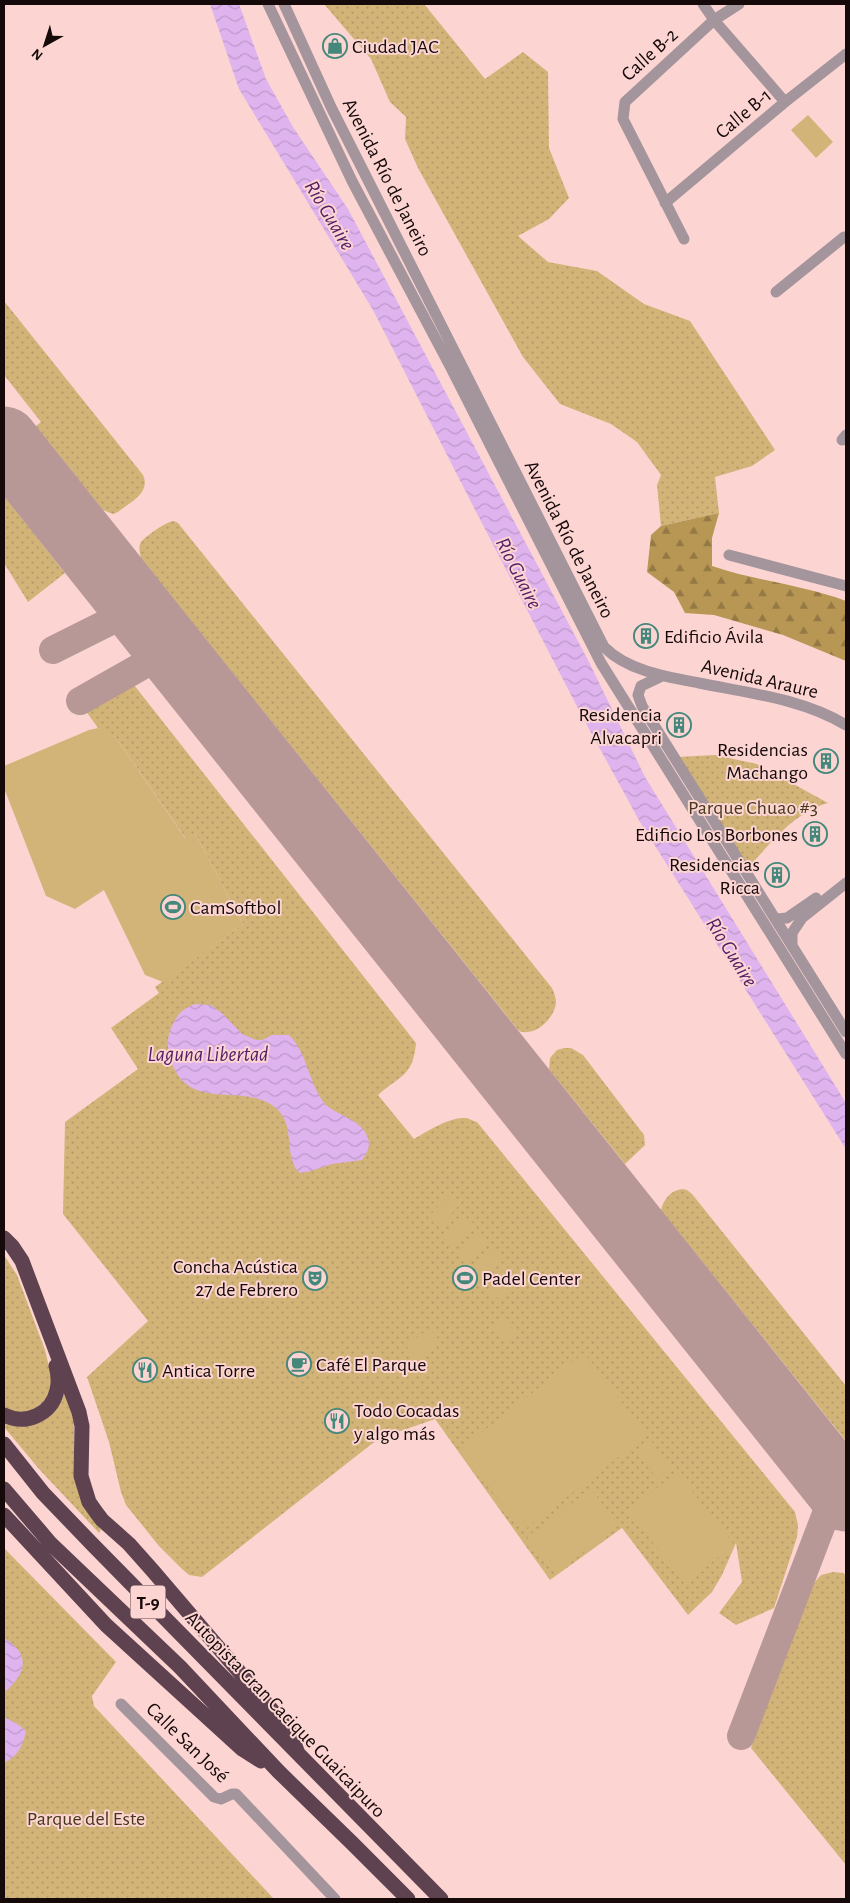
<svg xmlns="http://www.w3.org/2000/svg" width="850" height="1903" viewBox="0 0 850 1903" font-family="'Alegreya Sans',sans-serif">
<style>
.green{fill:url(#green-dots)}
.forest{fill:url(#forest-firs)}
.pitch{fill:#d2b478}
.water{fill:url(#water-waves)}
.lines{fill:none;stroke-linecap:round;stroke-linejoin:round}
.taxiway{stroke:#b79897;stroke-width:28}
.runway{stroke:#b79897;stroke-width:69}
.minor{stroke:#a4959c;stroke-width:11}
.highway{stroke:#5e4250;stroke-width:15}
.labels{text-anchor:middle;stroke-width:4;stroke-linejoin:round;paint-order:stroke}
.shield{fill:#fcd5d3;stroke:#5a4646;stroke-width:1}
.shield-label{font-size:19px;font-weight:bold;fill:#150909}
.poi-label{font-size:20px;fill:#150909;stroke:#fcd5d3;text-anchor:start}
.street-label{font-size:20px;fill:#150909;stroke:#fcd5d3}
.park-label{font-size:20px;fill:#46381a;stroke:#fcd5d3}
.water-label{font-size:21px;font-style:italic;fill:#542066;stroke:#fcd5d3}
</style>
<defs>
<pattern id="green-dots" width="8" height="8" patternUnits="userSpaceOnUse" patternTransform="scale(1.25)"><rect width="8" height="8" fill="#d2b478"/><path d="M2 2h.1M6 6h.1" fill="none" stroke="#b39966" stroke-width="1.8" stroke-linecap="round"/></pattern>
<pattern id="forest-firs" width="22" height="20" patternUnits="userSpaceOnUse" patternTransform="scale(1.25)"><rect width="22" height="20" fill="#b89754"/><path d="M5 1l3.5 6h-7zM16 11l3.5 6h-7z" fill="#947944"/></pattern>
<pattern id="water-waves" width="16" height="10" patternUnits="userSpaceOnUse" patternTransform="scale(1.25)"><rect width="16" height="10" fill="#deb3ee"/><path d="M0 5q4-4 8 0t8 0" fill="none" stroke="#be99cb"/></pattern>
</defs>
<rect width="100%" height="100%" fill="#fcd5d3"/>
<path class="green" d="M324,4H424L485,79L523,52L548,72L549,148L569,198L549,219L518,236L548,262L597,271L644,304L690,321L775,450L752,466L715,477L719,513L661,526L657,485L661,475L637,442L611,424L560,404L523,357L418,168L405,139L406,117L390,102L371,59Z
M4,301L143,475C151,493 130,502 118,512L113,514L103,510L36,426L41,422L4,375Z
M4,496L65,573L28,602L4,563Z
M174,521L178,523L552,988C554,993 556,997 556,1003C554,1019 535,1037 519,1031L141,558C140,553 138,547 141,542C146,536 167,521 174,521Z
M134,685L416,1043C413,1077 400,1075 378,1095L414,1139C427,1131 450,1117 465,1118C469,1118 473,1121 477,1122L795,1512L798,1525L797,1537L774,1608L736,1625L719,1613L742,1582L736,1543L722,1575L712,1592L688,1615L622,1528L550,1580L435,1419L378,1439L202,1577L189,1575L182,1569L159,1546L126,1505L121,1492L109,1442L87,1377L148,1321L63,1214L65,1122L138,1069L111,1028L159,993L155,987L243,924L195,833L186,839L117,739L108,731L98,728L83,707Z
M715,755L757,764L828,803C793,813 771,843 747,869L677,757Z
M564,1048H571L583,1055L644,1135L645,1145L625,1164L549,1069L550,1058L557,1050Z
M682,1189L687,1190L692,1194L846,1386V1441L661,1210C664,1199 670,1191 682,1189Z
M4,1255L17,1275L45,1350L51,1375V1390L45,1401L29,1413L4,1411Z
M63,1385L74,1421V1461L77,1488L93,1520L101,1530L99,1533L39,1469L4,1427V1424L15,1426L32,1424Z
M4,1548L116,1662L92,1696L94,1706L274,1899H4Z
M833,1572L843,1573L846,1575V1865L751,1748L813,1584L821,1575Z"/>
<path class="forest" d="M719,513L712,538V566C756,581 803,585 846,601V661L783,635L714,615L685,613L674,592L647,572L651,535L661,526Z"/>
<path class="pitch" d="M808,115L833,142L816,158L791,130Z
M98,728L108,730L117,739L185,838L195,833L243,924L163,982L145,975L104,890L75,909L46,896L4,788V766L89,730Z
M447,1196L459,1205L440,1228L428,1218Z
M462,1214L474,1224L455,1246L443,1237Z
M476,1232L488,1241L469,1264L457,1255Z
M490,1249L501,1259L483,1282L471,1272Z
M506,1267L518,1276L499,1299L487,1290Z
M503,1316L517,1332L505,1343L491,1327Z
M430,1328L441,1343L417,1361L406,1345Z
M584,1353L647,1435L523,1531L459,1450Z
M651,1441L672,1468L657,1479L637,1452Z
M677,1472L734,1545L685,1584L628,1511Z
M591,1489L619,1525L555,1574L527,1537Z"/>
<path class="water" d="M210,4H239L266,79L293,127L348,209L589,662L645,777L846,1103V1149L640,822L582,716L471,502L373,310L239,89Z
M195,1004L211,1005L223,1014L242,1034L256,1040H262L272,1035H289C307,1053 308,1079 322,1100C332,1115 355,1116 365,1132C372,1143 369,1150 362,1160L332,1164L311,1171L300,1173C283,1158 296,1128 278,1110C247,1080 192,1114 172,1064C168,1052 166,1043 170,1031C175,1017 181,1009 195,1004Z
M4,1638C32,1655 26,1674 4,1693Z
M4,1717L19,1725L26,1731C23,1746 18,1756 4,1763Z"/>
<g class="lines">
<path class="taxiway" d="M53,650L137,608
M80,701L170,650
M741,1736L837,1485"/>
<path class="runway" d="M4,441L846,1497"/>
<path class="minor" d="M268,4L352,181L450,366L601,663L846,1054
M284,4L331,107L604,647C628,671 667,677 699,683C749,693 803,699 846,725
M703,4L714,20L785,102
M665,203L785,102L846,54
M684,239L623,119L625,102L714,20L739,4
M776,292L844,237
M842,440L846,435
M729,555L846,586
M662,676L641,686L638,695L642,706L846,1032
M776,919L787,918L816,898
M792,944V933L802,918L846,883
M121,1704L214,1797L221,1799L232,1794H236L335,1899"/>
<path class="highway" d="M4,1238L12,1246L22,1261L79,1412L82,1426L81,1476L89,1502L96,1512L102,1520L129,1544L153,1571L289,1730L297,1751
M4,1415C26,1426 52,1414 57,1390C59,1382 58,1373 56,1366
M4,1444L43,1493L93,1545L441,1899
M4,1489L51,1544L180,1667L279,1772L352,1843L408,1899
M4,1515L106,1625L242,1749L261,1761"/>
</g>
<defs>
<symbol id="shop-ring" viewBox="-11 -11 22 22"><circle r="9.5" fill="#fcd5d3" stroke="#44887b" stroke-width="1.5"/><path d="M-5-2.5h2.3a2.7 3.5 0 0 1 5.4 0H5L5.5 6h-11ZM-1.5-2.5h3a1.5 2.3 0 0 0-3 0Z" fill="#44887b"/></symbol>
<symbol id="building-ring" viewBox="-11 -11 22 22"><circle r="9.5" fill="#fcd5d3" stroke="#44887b" stroke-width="1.5"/><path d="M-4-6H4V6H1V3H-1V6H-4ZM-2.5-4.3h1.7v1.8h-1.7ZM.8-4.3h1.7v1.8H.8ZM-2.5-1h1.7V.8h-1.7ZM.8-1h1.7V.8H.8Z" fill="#44887b"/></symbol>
<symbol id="stadium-ring" viewBox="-11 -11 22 22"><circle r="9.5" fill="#fcd5d3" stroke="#44887b" stroke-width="1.5"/><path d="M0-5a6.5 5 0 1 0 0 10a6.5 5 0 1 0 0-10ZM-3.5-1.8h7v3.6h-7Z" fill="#44887b"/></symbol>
<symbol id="theatre-ring" viewBox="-11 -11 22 22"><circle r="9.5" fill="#fcd5d3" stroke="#44887b" stroke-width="1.5"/><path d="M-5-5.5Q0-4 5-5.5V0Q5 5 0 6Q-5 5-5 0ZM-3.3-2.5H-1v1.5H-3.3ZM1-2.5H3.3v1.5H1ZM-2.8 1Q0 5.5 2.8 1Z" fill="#44887b"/></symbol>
<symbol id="cafe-ring" viewBox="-11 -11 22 22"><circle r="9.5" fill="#fcd5d3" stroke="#44887b" stroke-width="1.5"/><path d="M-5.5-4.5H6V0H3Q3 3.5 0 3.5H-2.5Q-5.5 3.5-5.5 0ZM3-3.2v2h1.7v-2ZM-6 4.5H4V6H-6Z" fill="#44887b"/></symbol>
<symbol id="restaurant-ring" viewBox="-11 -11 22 22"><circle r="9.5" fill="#fcd5d3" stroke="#44887b" stroke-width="1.5"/><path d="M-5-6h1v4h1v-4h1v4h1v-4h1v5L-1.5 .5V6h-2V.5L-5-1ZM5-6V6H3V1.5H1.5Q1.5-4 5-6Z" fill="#44887b"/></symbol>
</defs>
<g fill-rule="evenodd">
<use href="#shop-ring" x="321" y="32" width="28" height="28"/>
<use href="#building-ring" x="632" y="622" width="28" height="28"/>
<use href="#building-ring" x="665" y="711" width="28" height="28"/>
<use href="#building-ring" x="812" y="747" width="28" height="28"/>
<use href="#building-ring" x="801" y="820" width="28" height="28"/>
<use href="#building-ring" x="763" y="861" width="28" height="28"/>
<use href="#stadium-ring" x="159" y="893" width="28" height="28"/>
<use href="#theatre-ring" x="301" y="1264" width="28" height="28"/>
<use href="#stadium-ring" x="451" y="1264" width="28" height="28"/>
<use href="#cafe-ring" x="285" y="1350" width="28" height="28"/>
<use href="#restaurant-ring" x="131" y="1356" width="28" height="28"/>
<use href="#restaurant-ring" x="323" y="1407" width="28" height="28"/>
</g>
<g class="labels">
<rect class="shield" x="130.5" y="1585.5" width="35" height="33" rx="4"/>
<g class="shield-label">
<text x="148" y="1609">T-9</text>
</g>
<g class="poi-label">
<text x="352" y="53">Ciudad JAC</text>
<text x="664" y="643">Edificio Ávila</text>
<text x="662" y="721" text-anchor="end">Residencia<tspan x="662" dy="23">Alvacapri</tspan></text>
<text x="808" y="756" text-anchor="end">Residencias<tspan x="808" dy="23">Machango</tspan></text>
<text x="798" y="841" text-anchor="end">Edificio Los Borbones</text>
<text x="760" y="871" text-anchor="end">Residencias<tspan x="760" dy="23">Ricca</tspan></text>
<text x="190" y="914">CamSoftbol</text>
<text x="298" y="1273" text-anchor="end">Concha Acústica<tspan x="298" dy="23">27 de Febrero</tspan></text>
<text x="482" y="1285">Padel Center</text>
<text x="316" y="1371">Café El Parque</text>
<text x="162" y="1377">Antica Torre</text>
<text x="354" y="1417">Todo Cocadas<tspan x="354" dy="23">y algo más</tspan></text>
</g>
<g class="street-label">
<text transform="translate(649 54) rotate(-42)" y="7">Calle B-2</text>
<text transform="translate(743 113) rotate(-40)" y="7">Calle B-1</text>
<text transform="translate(388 177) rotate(63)" y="7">Avenida Río de Janeiro</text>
<text transform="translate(570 539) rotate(63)" y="7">Avenida Río de Janeiro</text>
<text transform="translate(760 678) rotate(13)" y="7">Avenida Araure</text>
<text transform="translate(286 1714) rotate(46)" y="7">Autopista Gran Cacique Guaicaipuro</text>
<text transform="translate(188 1742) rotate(44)" y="7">Calle San José</text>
</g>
<g class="park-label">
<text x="753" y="814">Parque Chuao #3</text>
<text x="86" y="1825">Parque del Este</text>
</g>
<g class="water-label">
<text transform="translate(330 215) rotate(59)" y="7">Río Guaire</text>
<text transform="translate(519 573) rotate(63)" y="7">Río Guaire</text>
<text transform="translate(732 952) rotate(58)" y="7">Río Guaire</text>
<text x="208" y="1061">Laguna Libertad</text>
</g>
</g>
<rect width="850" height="1903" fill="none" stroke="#150909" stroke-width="10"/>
<g transform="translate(45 45) rotate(219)" stroke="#fcd5d3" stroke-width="4" paint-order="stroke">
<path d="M0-4L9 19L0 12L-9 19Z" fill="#150909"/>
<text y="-8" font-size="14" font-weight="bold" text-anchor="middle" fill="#150909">N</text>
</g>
</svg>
